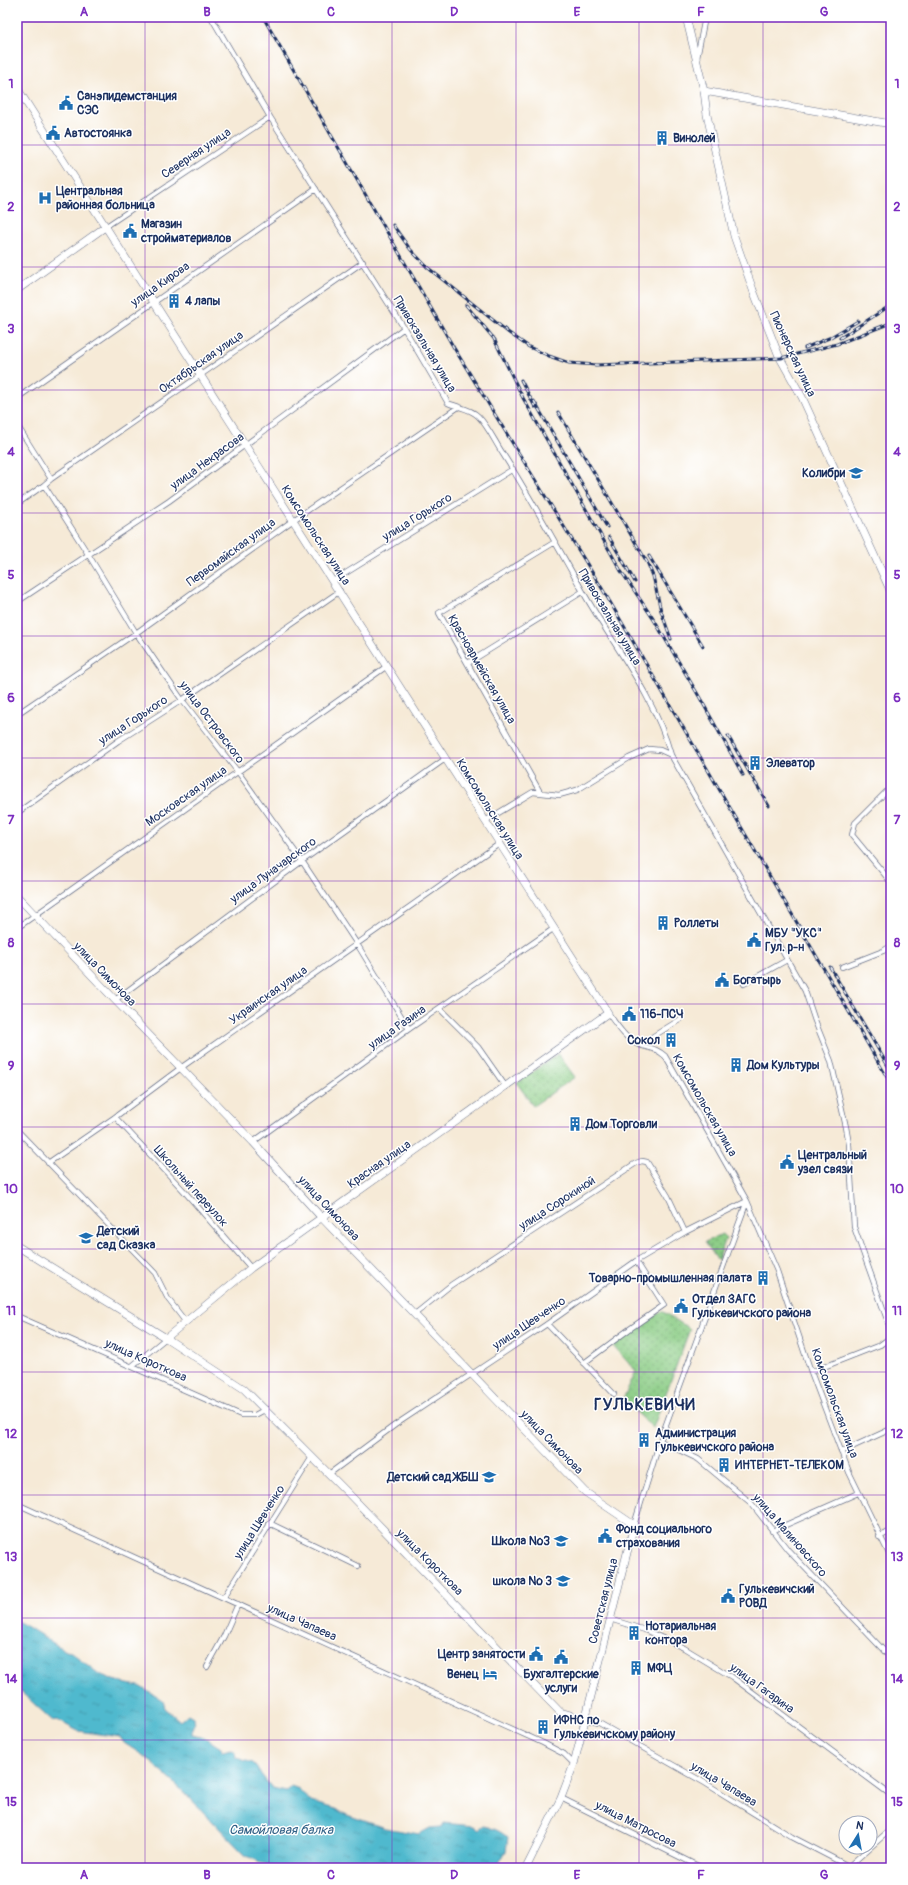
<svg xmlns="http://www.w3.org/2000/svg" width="908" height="1885" viewBox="0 0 908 1885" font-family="Pangolin,sans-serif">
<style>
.park{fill:url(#park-dots);stroke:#527e71}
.water{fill:url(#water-ripples);stroke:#367496}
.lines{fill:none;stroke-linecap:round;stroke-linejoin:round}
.street-casing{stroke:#687088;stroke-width:6}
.secondary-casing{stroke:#687088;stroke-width:8}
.street{stroke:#fff;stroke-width:4.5}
.secondary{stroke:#fff;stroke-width:7}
.rail-casing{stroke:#1b2f5e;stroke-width:3}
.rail{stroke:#fff;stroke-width:1.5;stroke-dasharray:4.5;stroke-linecap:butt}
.grid{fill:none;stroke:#7b2cbf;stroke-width:1;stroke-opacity:0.55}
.labels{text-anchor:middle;stroke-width:3;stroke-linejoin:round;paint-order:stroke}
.poi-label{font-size:12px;font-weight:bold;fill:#1b2f5e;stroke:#fff;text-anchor:start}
.street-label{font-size:12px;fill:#1b2f5e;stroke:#fff}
.water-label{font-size:13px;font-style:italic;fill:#2e5f85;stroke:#fff}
.district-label{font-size:16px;font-weight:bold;letter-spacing:1px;fill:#1b2f5e;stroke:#fff}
.neatline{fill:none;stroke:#7b2cbf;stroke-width:1.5}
.grid-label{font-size:13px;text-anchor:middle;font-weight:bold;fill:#7b2cbf}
</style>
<defs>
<pattern id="park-dots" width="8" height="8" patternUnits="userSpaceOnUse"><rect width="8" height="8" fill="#8acc84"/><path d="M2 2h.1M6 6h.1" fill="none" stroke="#70a66f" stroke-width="1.8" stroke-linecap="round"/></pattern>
<pattern id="water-ripples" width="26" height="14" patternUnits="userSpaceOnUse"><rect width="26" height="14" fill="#50b9ce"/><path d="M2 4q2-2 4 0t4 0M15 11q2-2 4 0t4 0" fill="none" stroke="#4297aa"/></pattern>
</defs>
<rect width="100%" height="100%" fill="#fff"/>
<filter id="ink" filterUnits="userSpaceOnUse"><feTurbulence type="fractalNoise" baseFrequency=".025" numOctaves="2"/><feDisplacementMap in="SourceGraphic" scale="8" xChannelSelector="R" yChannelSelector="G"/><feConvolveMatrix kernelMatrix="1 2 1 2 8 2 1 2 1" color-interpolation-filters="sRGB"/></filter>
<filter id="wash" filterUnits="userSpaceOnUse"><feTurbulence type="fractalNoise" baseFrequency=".012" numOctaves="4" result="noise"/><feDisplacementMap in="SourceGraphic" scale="16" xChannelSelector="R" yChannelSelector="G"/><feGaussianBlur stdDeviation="0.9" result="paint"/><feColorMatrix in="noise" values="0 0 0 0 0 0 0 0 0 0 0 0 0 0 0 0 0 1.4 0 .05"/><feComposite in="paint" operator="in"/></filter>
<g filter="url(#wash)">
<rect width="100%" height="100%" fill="#f6ead7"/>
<path class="park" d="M558,1054L575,1077L533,1106L517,1083Z
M722,1234L726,1238L718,1261L705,1242Z
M662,1311L690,1329L653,1428L623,1399L636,1371L612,1345Z"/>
<path class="water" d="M17,1621L28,1627L66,1651L71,1652L99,1674L122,1683L139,1686L154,1695L163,1701L165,1708L180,1721L188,1714L193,1717L195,1722L192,1728V1734L204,1737L221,1748L222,1752L231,1750L235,1753L236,1758L253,1763L257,1767L259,1772L272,1788L286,1791L291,1786L299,1789L311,1802L335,1809L347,1815L385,1828L419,1834L430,1828L442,1827L444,1823L473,1826L478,1830L483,1826C493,1828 501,1831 508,1838L506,1851L496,1868H280L262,1863L245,1855L184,1792L147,1758L124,1743L120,1737L78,1731L57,1720L53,1721L21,1692L17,1690Z"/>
</g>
<g filter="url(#ink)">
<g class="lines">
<defs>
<path id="street" d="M211,17L270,117L404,328L448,403C459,408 470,408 478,416C488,426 495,442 503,454C531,498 556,544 582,590C612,644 654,694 671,755
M697,58L705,17
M105,227L270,117
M17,398L316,189
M17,425L51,479L44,485L88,554L136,633L182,700L238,772L302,861L357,944L409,1029
M51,479L363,262
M17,504L44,485
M333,581L513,469
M17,602L169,501L404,328
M468,663L582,592
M17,714L136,633L292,521L457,408
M891,787L855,823L852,835L891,882
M540,792L439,613L555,542
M17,813L118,741L182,700L340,591
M485,821L533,792L559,795L577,790L629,758L649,749L660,750L671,755L805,991L815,1021L831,1061L846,1127L849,1144L854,1227L889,1325L891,1337
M17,928L387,666
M842,967L883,951L891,946
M744,984L787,960
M115,1000L302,861L445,759
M440,1009L478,1047L506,1087
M608,1013C616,1024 626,1040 639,1045C650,1049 655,1047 665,1056L747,1201L777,1271L811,1372L849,1472L891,1558
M639,1045L681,1019
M115,1117L184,1191L251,1268
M17,1130L155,1273L168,1299L185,1321
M253,1142L409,1029L553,929
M48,1163L115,1117L182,1067L499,844
M415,1314L451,1285L636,1163L642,1161L647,1162L668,1196L685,1232
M17,1316L241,1415H255L266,1409
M547,1324L614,1394
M584,1363L631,1328L664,1305L636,1261
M132,1366L166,1338
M811,1372L880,1345L891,1337
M660,1441L698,1459L751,1503L788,1550L891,1658
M841,1452L891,1429
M329,1474L395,1425L547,1324L636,1261L685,1232L747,1201
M17,1504L543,1743L564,1754L574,1764
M269,1523L358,1566
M634,1525L660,1441L747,1201
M772,1531L858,1493
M879,1537L891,1531
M224,1597L312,1457
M610,1619L645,1630L684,1648L732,1677L891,1795
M884,1652L891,1648
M207,1667L224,1636L238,1604
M585,1719L599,1723L705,1783L792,1837L852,1868
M561,1798L702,1868
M849,1866L891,1829"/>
<path id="secondary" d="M686,17L704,91L707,115L734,236L753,290L779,356L802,397L891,592
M17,88L608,1013L251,1268L166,1338
M704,91L891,124
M17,290L105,227
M17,896L115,1000L253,1142L321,1217L585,1492L634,1525L574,1764L561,1798L526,1868
M17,1246L166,1338L244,1389L348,1493L560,1712L585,1719"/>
</defs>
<use href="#street" class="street-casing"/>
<use href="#secondary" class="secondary-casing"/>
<use href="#street" class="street"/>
<use href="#secondary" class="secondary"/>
<defs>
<path id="rail" d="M263,17L454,348L603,590L891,1084
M393,225L410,249L427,267L509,333L529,347L549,356L569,363L596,365L781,358L837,344L888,324
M466,305L495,340
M493,337L523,398L621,571L654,620L700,698L743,775
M840,338L891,305
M805,348L829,338L858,321
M521,380L535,407
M534,401L607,527
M558,412L647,562L653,576L661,611L671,639
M609,537L635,582
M649,556L703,646
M728,736L769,806
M830,967L891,1071"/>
</defs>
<use href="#rail" class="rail-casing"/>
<use href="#rail" class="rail"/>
</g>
</g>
<path class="grid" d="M145,17V1868M269,17V1868M392,17V1868M516,17V1868M639,17V1868M763,17V1868M17,145H891M17,267H891M17,390H891M17,513H891M17,636H891M17,758H891M17,881H891M17,1004H891M17,1127H891M17,1249H891M17,1372H891M17,1495H891M17,1618H891M17,1740H891"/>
<defs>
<symbol id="civic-bare" viewBox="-9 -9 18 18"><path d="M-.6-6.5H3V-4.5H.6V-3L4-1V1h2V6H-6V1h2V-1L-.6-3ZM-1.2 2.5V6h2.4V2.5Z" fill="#1f6fb2" stroke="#fff" stroke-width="2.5" paint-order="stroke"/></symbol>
<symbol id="building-bare" viewBox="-9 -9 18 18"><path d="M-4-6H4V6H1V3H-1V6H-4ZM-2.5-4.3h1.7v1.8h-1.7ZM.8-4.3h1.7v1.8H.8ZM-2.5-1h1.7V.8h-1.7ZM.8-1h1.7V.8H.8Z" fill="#1f6fb2" stroke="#fff" stroke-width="2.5" paint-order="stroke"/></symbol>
<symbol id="hospital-bare" viewBox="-9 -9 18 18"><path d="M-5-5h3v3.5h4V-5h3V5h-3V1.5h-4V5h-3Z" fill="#1f6fb2" stroke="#fff" stroke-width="2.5" paint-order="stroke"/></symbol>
<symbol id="school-bare" viewBox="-9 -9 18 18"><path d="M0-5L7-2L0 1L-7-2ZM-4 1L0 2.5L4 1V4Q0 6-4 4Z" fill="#1f6fb2" stroke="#fff" stroke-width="2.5" paint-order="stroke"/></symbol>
<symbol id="hotel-bare" viewBox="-9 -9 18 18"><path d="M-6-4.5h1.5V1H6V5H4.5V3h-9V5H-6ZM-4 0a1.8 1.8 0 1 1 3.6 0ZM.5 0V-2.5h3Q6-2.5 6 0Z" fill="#1f6fb2" stroke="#fff" stroke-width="2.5" paint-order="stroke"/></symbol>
</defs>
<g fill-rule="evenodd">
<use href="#civic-bare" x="56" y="93" width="20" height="20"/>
<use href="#civic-bare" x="43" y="123" width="20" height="20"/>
<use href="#building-bare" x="652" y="128" width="20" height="20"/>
<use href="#hospital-bare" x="35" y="188" width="20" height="20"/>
<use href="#civic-bare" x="120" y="221" width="20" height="20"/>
<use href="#building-bare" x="164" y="291" width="20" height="20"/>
<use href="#school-bare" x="846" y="463" width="20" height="20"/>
<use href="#building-bare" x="745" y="753" width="20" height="20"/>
<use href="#building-bare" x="653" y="913" width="20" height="20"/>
<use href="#civic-bare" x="744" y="930" width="20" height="20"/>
<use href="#civic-bare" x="712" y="970" width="20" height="20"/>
<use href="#civic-bare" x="619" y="1004" width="20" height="20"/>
<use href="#building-bare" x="661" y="1030" width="20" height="20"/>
<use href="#building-bare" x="726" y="1055" width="20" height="20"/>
<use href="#building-bare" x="565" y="1114" width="20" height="20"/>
<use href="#civic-bare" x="777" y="1152" width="20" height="20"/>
<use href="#school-bare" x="76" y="1228" width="20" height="20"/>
<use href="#building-bare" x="753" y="1268" width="20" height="20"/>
<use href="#civic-bare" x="671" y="1296" width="20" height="20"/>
<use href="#building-bare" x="634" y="1430" width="20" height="20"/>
<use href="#building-bare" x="714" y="1455" width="20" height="20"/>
<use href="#school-bare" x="479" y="1467" width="20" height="20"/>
<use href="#civic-bare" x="595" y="1526" width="20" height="20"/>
<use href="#school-bare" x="551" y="1531" width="20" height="20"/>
<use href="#school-bare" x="553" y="1571" width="20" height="20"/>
<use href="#civic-bare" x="718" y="1586" width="20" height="20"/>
<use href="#building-bare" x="624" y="1623" width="20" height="20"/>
<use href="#civic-bare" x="526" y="1644" width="20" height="20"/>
<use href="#civic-bare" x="551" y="1647" width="20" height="20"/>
<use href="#building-bare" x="626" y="1658" width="20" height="20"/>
<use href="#hotel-bare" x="480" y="1664" width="20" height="20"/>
<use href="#building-bare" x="533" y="1717" width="20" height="20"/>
</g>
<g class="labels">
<g class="poi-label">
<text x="77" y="100">Санэпидемстанция<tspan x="77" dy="14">СЭС</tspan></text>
<text x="64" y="137">Автостоянка</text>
<text x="673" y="142">Винолей</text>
<text x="56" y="195">Центральная<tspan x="56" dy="14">районная больница</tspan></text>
<text x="141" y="228">Магазин<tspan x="141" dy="14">стройматериалов</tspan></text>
<text x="185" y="305">4 лапы</text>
<text x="845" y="477" text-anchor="end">Колибри</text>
<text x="766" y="767">Элеватор</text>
<text x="674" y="927">Роллеты</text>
<text x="765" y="937">МБУ "УКС"<tspan x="765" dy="14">Гул. р-н</tspan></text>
<text x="733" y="984">Богатырь</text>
<text x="640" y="1018">116-ПСЧ</text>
<text x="660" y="1044" text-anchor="end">Сокол</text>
<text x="747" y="1069">Дом Культуры</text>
<text x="586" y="1128">Дом Торговли</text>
<text x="798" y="1159">Центральный<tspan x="798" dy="14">узел связи</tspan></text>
<text x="97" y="1235">Детский<tspan x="97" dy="14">сад Сказка</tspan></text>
<text x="752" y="1282" text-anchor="end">Товарно-промышленная палата</text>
<text x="692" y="1303">Отдел ЗАГС<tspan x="692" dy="14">Гулькевичского района</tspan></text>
<text x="655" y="1437">Администрация<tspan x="655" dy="14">Гулькевичского района</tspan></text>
<text x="735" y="1469">ИНТЕРНЕТ-ТЕЛЕКОМ</text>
<text x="478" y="1481" text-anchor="end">Детский сад ЖБШ</text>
<text x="616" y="1533">Фонд социального<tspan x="616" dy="14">страхования</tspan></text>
<text x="550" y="1545" text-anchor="end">Школа №3</text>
<text x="552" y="1585" text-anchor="end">школа № 3</text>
<text x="739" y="1593">Гулькевичский<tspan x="739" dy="14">РОВД</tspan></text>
<text x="645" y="1630">Нотариальная<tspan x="645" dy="14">контора</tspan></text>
<text x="525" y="1658" text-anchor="end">Центр занятости</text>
<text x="647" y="1672">МФЦ</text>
<text x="479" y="1678" text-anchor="end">Венец</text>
<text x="561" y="1678" text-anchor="middle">Бухгалтерские<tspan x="561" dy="14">услуги</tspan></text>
<text x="554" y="1724">ИФНС по<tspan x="554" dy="14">Гулькевичскому району</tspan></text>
</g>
<g class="street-label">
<text transform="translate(196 153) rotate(-34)" y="4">Северная улица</text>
<text transform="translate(160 284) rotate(-35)" y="4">улица Кирова</text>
<text transform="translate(425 344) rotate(59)" y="4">Привокзальная улица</text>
<text transform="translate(793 354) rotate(65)" y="4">Пионерская улица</text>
<text transform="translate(201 362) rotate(-35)" y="4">Октябрьская улица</text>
<text transform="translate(207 461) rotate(-36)" y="4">улица Некрасова</text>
<text transform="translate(417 517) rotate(-32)" y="4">улица Горького</text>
<text transform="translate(316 535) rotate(57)" y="4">Комсомольская улица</text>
<text transform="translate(231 552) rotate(-36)" y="4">Первомайская улица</text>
<text transform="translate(610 617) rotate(59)" y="4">Привокзальная улица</text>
<text transform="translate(482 669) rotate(60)" y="4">Красноармейская улица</text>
<text transform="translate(133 720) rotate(-33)" y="4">улица Горького</text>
<text transform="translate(212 722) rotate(53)" y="4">улица Островского</text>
<text transform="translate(186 796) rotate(-35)" y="4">Московская улица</text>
<text transform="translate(490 809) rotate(58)" y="4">Комсомольская улица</text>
<text transform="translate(273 870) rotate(-36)" y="4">улица Луначарского</text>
<text transform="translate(105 974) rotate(46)" y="4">улица Симонова</text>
<text transform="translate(268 995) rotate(-35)" y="4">Украинская улица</text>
<text transform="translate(397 1027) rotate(-35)" y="4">улица Разина</text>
<text transform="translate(705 1105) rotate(60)" y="4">Комсомольская улица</text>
<text transform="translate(379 1164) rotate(-35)" y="4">Красная улица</text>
<text transform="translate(191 1186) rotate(48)" y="4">Школьный переулок</text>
<text transform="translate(557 1203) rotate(-33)" y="4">улица Сорокиной</text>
<text transform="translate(329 1208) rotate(47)" y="4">улица Симонова</text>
<text transform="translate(529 1323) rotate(-34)" y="4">улица Шевченко</text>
<text transform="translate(146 1360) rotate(24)" y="4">улица Короткова</text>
<text transform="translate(835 1403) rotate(70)" y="4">Комсомольская улица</text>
<text transform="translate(552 1442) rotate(46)" y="4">улица Симонова</text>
<text transform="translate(259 1522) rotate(-58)" y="4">улица Шевченко</text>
<text transform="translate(790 1535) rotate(49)" y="4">улица Малиновского</text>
<text transform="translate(430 1562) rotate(45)" y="4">улица Короткова</text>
<text transform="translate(603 1601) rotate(-76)" y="4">Советская улица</text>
<text transform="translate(302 1622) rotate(24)" y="4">улица Чапаева</text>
<text transform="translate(762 1688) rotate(36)" y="4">улица Гагарина</text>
<text transform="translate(724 1784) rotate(31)" y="4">улица Чапаева</text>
<text transform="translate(636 1824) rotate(27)" y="4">улица Матросова</text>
</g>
<g class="water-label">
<text x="281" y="1834">Самойловая балка</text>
</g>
<g class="district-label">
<text x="645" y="1410">ГУЛЬКЕВИЧИ</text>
</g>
</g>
<rect width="908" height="1885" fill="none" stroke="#fff" stroke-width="44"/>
<g transform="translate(858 1835) rotate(11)"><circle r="19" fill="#ffffff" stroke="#a4acbf"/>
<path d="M0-3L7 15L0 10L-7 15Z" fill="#1f6fb2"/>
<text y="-6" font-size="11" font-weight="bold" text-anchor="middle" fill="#1b2f5e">N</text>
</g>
<rect x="22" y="22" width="864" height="1841" class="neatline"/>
<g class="grid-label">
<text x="84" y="16">A</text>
<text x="207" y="16">B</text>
<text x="331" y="16">C</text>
<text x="454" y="16">D</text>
<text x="577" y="16">E</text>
<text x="701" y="16">F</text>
<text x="824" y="16">G</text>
<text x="11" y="88">1</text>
<text x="897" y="88">1</text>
<text x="11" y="211">2</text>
<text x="897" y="211">2</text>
<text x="11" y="333">3</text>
<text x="897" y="333">3</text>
<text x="11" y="456">4</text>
<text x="897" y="456">4</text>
<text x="11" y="579">5</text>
<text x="897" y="579">5</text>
<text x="11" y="702">6</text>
<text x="897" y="702">6</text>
<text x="11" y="824">7</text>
<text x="897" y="824">7</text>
<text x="11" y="947">8</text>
<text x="897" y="947">8</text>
<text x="11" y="1070">9</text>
<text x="897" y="1070">9</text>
<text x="11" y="1193">10</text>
<text x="897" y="1193">10</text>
<text x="11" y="1315">11</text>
<text x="897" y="1315">11</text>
<text x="11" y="1438">12</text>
<text x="897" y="1438">12</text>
<text x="11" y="1561">13</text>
<text x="897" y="1561">13</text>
<text x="11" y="1683">14</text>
<text x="897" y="1683">14</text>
<text x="11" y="1806">15</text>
<text x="897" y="1806">15</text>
<text x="84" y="1879">A</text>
<text x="207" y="1879">B</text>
<text x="331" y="1879">C</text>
<text x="454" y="1879">D</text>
<text x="577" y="1879">E</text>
<text x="701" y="1879">F</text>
<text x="824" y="1879">G</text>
</g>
</svg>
